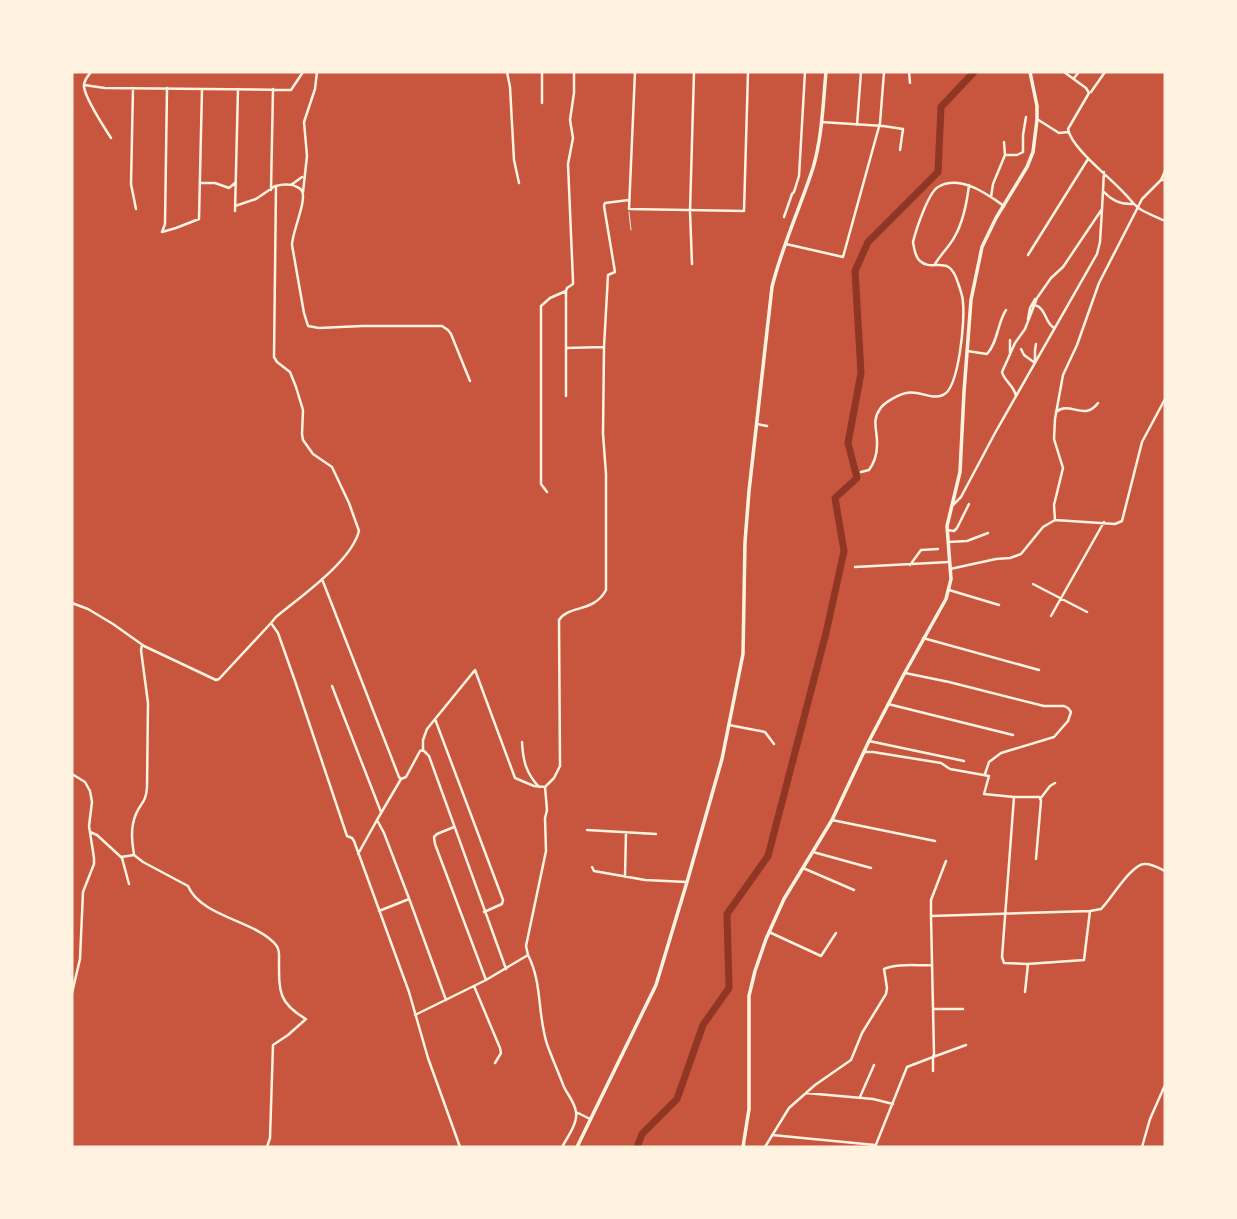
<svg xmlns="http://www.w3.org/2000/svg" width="1237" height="1219" viewBox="0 0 1237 1219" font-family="Commissioner,sans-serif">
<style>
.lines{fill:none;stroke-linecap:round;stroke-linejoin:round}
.river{stroke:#8f3625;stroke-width:7}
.service{stroke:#fff3e0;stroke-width:1}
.minor{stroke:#fff3e0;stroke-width:2.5}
.tertiary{stroke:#fff3e0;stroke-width:3.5}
.secondary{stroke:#fff3e0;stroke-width:3.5}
</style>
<rect width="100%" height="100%" fill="#c8553d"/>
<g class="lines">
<path class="river" d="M637,1147L642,1134L677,1099L703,1025L729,988L727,914L768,856L826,633L844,551L835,498L857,478L848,443L861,373L855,271L868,242L938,172L941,107L974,72"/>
<path class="service" d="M629,212L631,230"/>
<path class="minor" d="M91,72C88,76 83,81 84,87C86,100 104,127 111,138
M507,72L510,87L514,160L519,183
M542,72V103
M635,72L629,209L744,211L748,72
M909,72L910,83
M1064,72L1086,88L1089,93L1068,129C1071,148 1111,178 1125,194C1130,199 1134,205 1140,209C1148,214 1157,217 1165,221
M1074,78L1079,72
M84,85L105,88L291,90L303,72
M133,88L131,184L136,209
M167,88L165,224L162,232L176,228L199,219L202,89
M1091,92L1105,72
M1037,119L1059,133L1068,132
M821,122L883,126L903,129L900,150
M857,125L861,72
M1005,155H1017L1023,152V135L1026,117
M1165,171L1161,180H1165
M200,183H215L229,188L235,183
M291,185L302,177
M271,190L273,89
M1103,191C1111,200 1121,205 1134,204
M303,192L307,156L304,122L315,89L317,72
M991,197L993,184L1005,155L1004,142
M235,206L256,199L275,186
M235,211L238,89
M784,217L792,194L794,192L799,176L805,72
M786,244L843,257L880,123L884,72
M1028,255L1088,159
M692,264L690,211L694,72
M935,264C941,254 950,246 955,236C964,220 967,202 969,185
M1035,305C1047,309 1044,322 1054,328
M1028,319L1030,308L1035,299
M566,348L604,347
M1021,349L1024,355L1035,363
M967,351L987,354C998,342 997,324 1006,310
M1010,353V340
M1035,363V350L1036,344
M566,396V291L567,288L573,284V281L568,164L573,138L570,120L574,93V72
M1016,396C1014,385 1004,381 1002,372L1015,343L1025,329L1037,298L1051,278L1063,267L1102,209L1104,172
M1056,412C1070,400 1084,422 1098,403
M757,424L767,426
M861,472L869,470C874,463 877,453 877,445C878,432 871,421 880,409C883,404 887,402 892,399C917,383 926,402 943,395C959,389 965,320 963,303C963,296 960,289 958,283C949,252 933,273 920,261C915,257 914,248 913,242C916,230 928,193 938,187C960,174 987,194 1004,206
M547,492L541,484V306L550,298L566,291
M953,505L961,497L995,433L1097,254L1100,242L1102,209
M1055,520L1054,505L1063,468L1054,439L1055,419L1063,375L1077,345L1099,283L1138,207L1142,199L1161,180
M947,530L954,531L957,528L969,504
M948,542L967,541L988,533
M910,565L921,550L938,549
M855,567L949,562
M950,569L996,559L1010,558L1021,554L1043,527L1055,520L1115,524L1122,521L1142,442L1165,399
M322,579L399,777L401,779L406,777L420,751L423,750L429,756L506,969
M1033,584L1087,612
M949,590L999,605
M72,603L88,609L113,624L144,646L216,680L219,679L271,623L278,633L295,681L347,836L352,838L354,841L409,992L428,1058L460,1147
M1051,616L1104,522
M271,623L276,617C300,597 351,562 359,531L349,503L332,467L313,454L303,440L302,434L303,410L296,387L290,372L277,362L274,357L276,186C282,184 286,184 293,185C296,187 300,187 302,191C307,201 292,232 292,245L304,313L308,326L319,328L362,326H442L448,330L451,334L470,381
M923,638L1039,670
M142,645L141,650L148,703L147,787C146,803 141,802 136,814C130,828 132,841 134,855L143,862L188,886C201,917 257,921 276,945C280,950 279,954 279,960C279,991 278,1003 306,1019L288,1035L273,1045L270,1138L267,1147
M905,673L949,682L1044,706H1064L1068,708L1071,712L1068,721L1054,737L1001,753L989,762L985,774
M332,686L381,812
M888,704L1013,735
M435,719L503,900L502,904L484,912
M729,725L765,732L774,744
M869,741L964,761
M522,742C523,761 526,773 539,787
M423,750V740L427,729L475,670L515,778L534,786L545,787
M864,752H873L941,763L950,769L989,776L984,794L1014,797L1002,957L1004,963L1027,964L1084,960L1090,911
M72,774L85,782L90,791L92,802L89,826L94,858V864L83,892L80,959L72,993
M1014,797H1040L1041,801L1036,859
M1040,799L1050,786L1055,783
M377,820L401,779
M832,820L935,841
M454,827L437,834L434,837L435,844L486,980
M587,830L656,834
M90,832L97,835L122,858L129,884
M813,852L871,868
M358,854L377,820L384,833L410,901L446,1000
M121,857L134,855
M592,867L594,871L645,880L687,882
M803,868L854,890
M625,877L626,832
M379,911L409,899
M931,916V900L946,861
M769,932L821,956L836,933
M528,955L526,946L546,851L545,818L547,810L545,787L554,778L560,766L559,620C568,605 594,613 606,590V474L603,434L604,347L608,275L615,272L604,206L605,203L629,200
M474,986L500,1048L501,1053L495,1063
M1025,992L1028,964
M933,1009H963
M415,1015L486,980L528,955C543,984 537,1017 548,1047C553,1060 559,1074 564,1087C568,1095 575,1103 576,1112C578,1123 567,1138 562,1147
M933,1071V1057L966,1045
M806,1093L873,1099L893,1104
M860,1097L874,1065
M576,1112L590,1119
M772,1135L875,1145
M765,1147L789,1108L815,1085L851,1060L862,1033L886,994L887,988L884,969C898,963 916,966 932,965
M875,1147L907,1067L933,1057L934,1054L931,916L1090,911L1101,909C1111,899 1131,865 1144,864C1151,863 1159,868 1165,871
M1142,1147L1150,1119L1165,1085"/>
<path class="tertiary" d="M743,1147L749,1109V996L755,971L766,939L784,899L832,820L869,741L903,676L946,599L951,579L947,526L960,472L964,392L971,300L982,247L996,218L1027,167L1033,152L1037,120V106L1030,72"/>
<path class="secondary" d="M577,1147L656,985L687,882L722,759L743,654L745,542L749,491L772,287C782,246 800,208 813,168C822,138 823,104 826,72"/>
</g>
<rect width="1237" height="1219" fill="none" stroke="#fff3e0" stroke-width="147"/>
</svg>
